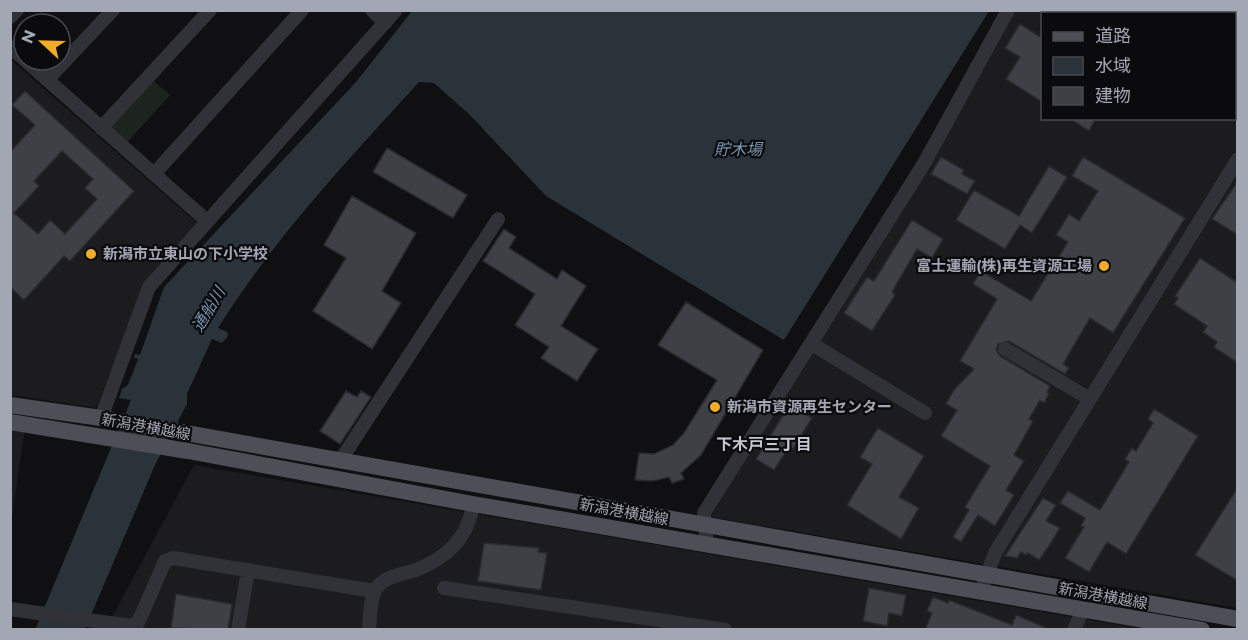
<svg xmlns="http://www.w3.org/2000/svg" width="1248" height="640" viewBox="0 0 1248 640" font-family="Montserrat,'Noto Sans JP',sans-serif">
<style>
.built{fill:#1c1c1f;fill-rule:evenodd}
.green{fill:#1d241e}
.water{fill:#2a333a}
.building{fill:#3f4045;stroke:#2a2a2e;stroke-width:1.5;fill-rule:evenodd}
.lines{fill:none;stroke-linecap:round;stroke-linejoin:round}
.minor{stroke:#313237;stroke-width:14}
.major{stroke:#4e4f56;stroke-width:16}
.poi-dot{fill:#f0ac2a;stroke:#0b0b0d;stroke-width:2}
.labels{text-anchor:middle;stroke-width:4.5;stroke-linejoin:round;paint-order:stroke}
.poi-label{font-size:15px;font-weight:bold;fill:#a2a7b3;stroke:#0b0b0d;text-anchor:start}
.street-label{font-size:15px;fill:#a2a7b3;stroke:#0b0b0d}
.water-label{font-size:16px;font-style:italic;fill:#7895ae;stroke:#0b0b0d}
.neighbourhood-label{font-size:16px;font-weight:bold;fill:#c3c6cf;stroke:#0b0b0d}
</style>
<rect width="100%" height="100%" fill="#101012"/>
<path class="built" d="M1003,11H1237V608L711,517ZM1042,14H1234V118H1042Z
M10,59L198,224L145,284L96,408L11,395Z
M11,428L25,430L11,523Z
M194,465L1142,629L105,630Z"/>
<path class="green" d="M149,77L170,95L123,147L101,128Z"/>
<path class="water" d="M412,11H989L784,340L546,196L470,115L434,83L419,82C347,161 275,237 218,328L227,332L228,336L222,343L212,339L187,394V404L155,465L85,629L35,630L131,400L119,398L122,389L128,385L138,359L134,357L135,354L140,355L164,287L356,82Z"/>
<path class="building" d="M1020,24L1042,38V102L1006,79L1020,57L1005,48Z
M25,91L134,191L70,261L64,256L24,300L10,287V152L35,125L12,105ZM62,151L93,179L85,188L97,199L65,234L50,220L38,234L14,213L39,186L34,181Z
M1069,118H1096L1089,131Z
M387,148L467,195L453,218L373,172Z
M941,157L964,170L962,174L975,181L967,194L931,174Z
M1083,157L1185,218L1113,333L1090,318L1063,364L1069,368L1065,374L1009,341L998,344L996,350L1000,356L1050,386L1047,392L1049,394L1044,403L1040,400L1029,419L1033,421L1014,455L1024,461L1006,490L1014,495L995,526L978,515L961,542L953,537L969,510L965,507L990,466L941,436L957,410L946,404L954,390L974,369L960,361L997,299L973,284L981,271L1031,301L1068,242L1056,235L1069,214L1079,221L1098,191L1072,176Z
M1049,166L1067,177L1032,233L1020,225L1005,249L956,220L974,190L1019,216Z
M1238,181V235L1212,219Z
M352,196L416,233L382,291L401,303L372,349L313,311L346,258L324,245Z
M912,220L943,239L932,258L917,249L892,292L895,295L872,331L844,313L867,277L874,281Z
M504,229L516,237L509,248L557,279L562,270L586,286L561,326L598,349L577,381L541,358L549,347L515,325L535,294L483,261Z
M1200,258L1238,283V363L1214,347L1217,342L1203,332L1207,326L1174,304L1178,298L1175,296Z
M686,302L763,350L701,455L681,473L684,479L672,483L669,477L653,481L635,480L639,453L654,454L673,445L684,433L717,380L658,345Z
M346,391L357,397L361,391L371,397L340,444L320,431Z
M790,404L812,418L793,449L789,447L774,470L756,459Z
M1154,409L1198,436L1126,554L1107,542L1089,572L1065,558L1084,527L1081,526L1085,518L1060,503L1068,491L1100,510L1129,462L1125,459L1132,448L1136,451L1153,423L1148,419Z
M878,428L924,456L899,497L919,508L901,539L847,505L872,464L860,457Z
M1238,487V581L1195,555Z
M1043,498L1056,505L1046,521L1060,528L1049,546L1039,560L1028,553L1026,555L1021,552L1017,558L1005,556Z
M484,543L539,548L538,552L547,553L541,590L478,581Z
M869,588L906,595L902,616L889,613L887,626L863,621Z
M176,594L232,604L228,630L171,628Z
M933,597L948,603L949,600L1012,625L1016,615L1051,630H925L932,613L927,611Z"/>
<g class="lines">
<path class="minor" d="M372,10L385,23
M1094,10L1099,14
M10,17L17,10
M10,47L24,59
M25,60L207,221
M47,80L113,10
M1234,98L1238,100
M101,128L210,10
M154,174L302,10
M812,344L925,413
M1005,349L1090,399
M101,418L149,287L396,10
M340,461L498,219
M707,544L704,513L925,162L1008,10
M444,588L725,630
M981,591L995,553L1238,159
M10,609L131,626L137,624L141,616L165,561L173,558L374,591
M238,630L248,570
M369,630C370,618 370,598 376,589C385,575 402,575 416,570C448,557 468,538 473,504
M1074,630L1083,609"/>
<path class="major" d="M10,405L101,418L1238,619
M10,422L188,451L473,504L1202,630"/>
</g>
<g class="poi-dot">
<circle cx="91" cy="254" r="6"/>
<circle cx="1104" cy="266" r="6"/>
<circle cx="715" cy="407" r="6"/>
</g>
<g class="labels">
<g class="poi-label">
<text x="103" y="259">新潟市立東山の下小学校</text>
<text x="1092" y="271" text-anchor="end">富士運輸(株)再生資源工場</text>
<text x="727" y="412">新潟市資源再生センター</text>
</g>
<g class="street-label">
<text transform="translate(146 427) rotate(10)" y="5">新潟港横越線</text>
<text transform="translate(624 512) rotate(10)" y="5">新潟港横越線</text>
<text transform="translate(1103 596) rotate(10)" y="5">新潟港横越線</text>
</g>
<g class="water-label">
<text x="738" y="155">貯木場</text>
<text transform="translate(208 309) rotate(-59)" y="6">通船川</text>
</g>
<g class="neighbourhood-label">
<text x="764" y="450">下木戸三丁目</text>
</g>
</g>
<rect width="1248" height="640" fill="none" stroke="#a2a7b3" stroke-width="24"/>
<rect x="1041" y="12" width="195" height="108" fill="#0b0b0d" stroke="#47494f" stroke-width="1.5"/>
<rect x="1053" y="32" width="30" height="9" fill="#4e4f56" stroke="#47494f" stroke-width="1.5"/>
<text x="1095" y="42" font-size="18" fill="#a2a7b3">道路</text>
<rect x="1053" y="57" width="30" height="18" fill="#2a333a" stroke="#47494f" stroke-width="1.5"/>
<text x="1095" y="72" font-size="18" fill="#a2a7b3">水域</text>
<rect x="1053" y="87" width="30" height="18" fill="#3f4045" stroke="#47494f" stroke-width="1.5"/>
<text x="1095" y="102" font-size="18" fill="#a2a7b3">建物</text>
<g transform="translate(42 42) rotate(292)"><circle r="28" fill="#0b0b0d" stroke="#47494f" stroke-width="1.5"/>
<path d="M0-4.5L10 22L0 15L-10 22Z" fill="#f0ac2a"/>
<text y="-9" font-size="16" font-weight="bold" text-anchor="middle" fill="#a2a7b3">N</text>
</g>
</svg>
